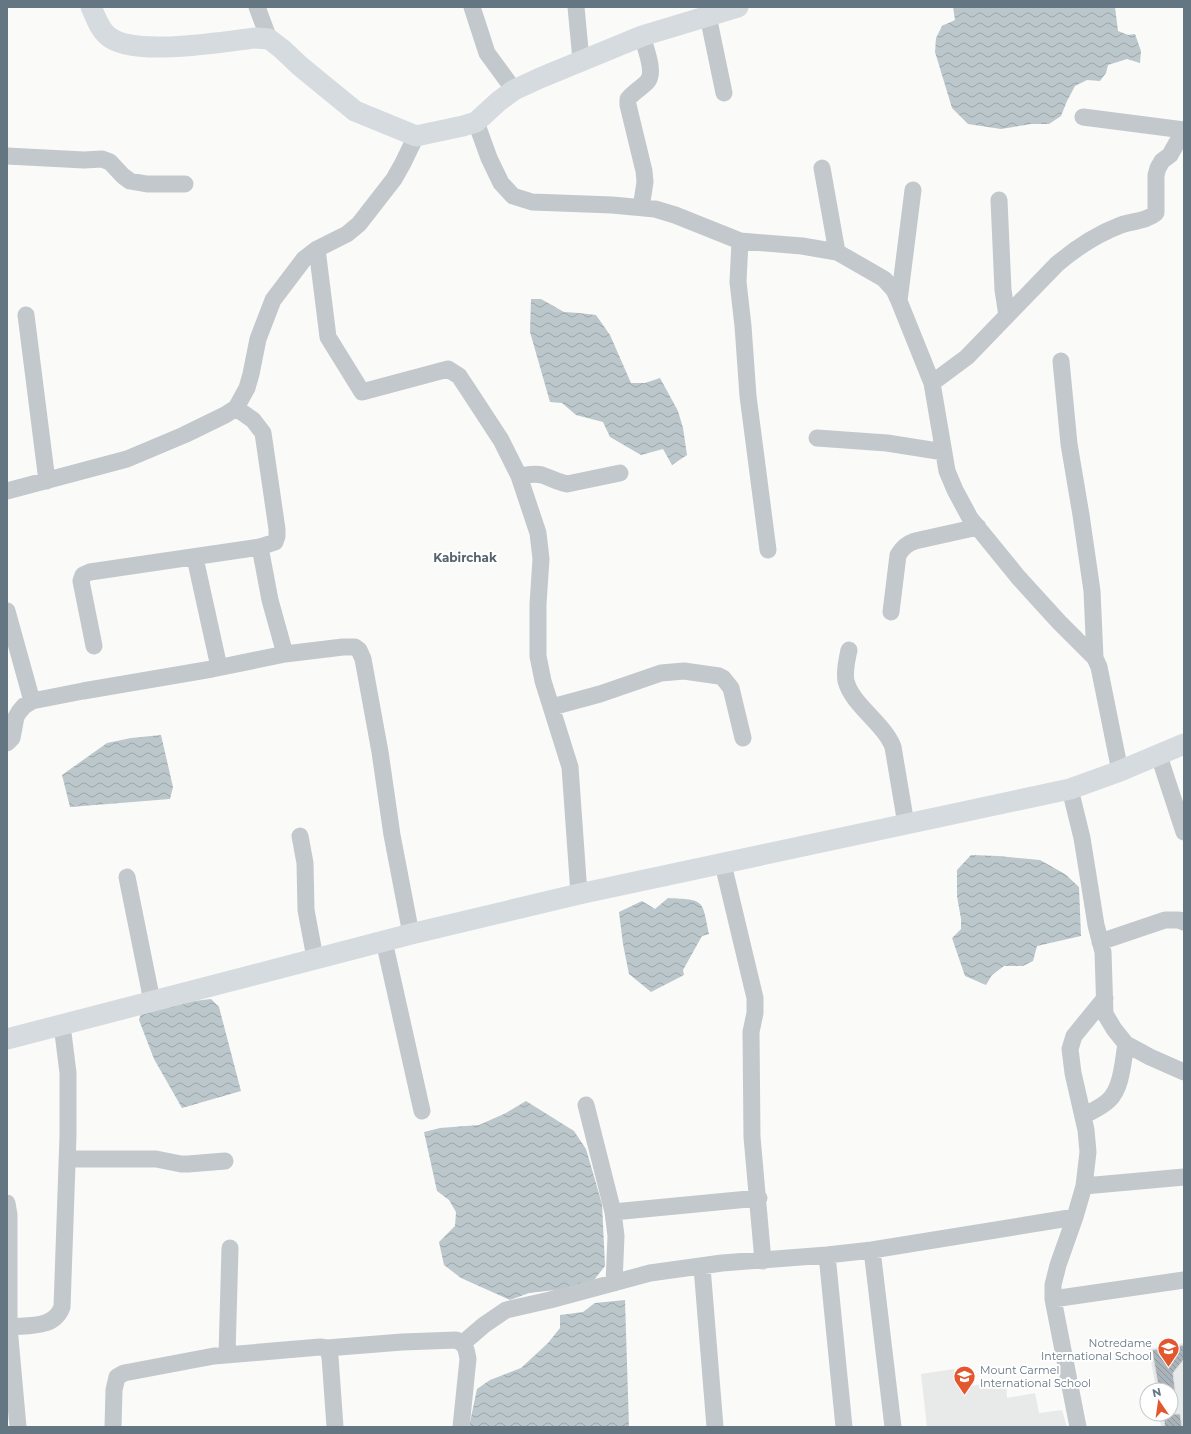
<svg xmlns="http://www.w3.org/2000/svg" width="1191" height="1434" viewBox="0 0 1191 1434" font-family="Montserrat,sans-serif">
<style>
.built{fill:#e8e9e9}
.water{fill:url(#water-waves)}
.building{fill:url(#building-back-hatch);stroke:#dcdcda}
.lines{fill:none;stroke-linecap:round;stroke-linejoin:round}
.minor{stroke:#c3c8cc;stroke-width:17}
.major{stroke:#d6dbdf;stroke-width:21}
.labels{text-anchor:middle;stroke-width:4;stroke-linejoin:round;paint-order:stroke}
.poi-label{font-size:11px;fill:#657683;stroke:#fff;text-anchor:end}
.neighbourhood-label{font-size:12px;font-weight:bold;fill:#57646e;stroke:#fff}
</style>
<defs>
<pattern id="water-waves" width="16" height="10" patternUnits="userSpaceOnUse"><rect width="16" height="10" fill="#bbc7cb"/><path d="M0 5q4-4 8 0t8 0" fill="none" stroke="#9ca6aa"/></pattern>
<pattern id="building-back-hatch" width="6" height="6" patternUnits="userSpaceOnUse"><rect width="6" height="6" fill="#aab3b9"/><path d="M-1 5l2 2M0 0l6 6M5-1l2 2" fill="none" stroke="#8e969c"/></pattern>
</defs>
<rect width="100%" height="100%" fill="#fafaf8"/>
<path class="built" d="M1184,1343V1427H1161L1159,1414H1171V1390H1156L1149,1349Z
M954,1369L959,1388L1006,1380L1007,1398L1035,1393L1039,1413L1062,1410L1067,1427H927L921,1374Z"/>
<path class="water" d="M953,7H1115L1118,31L1128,35L1135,34L1141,51L1140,63L1127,59L1108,65L1106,73L1100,81L1087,80L1075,86L1067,101L1061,116L1049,124H1031L1001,129L968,124L952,108L935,52L936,38L942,26L955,20Z
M531,299H541L564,312L579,313L596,315L610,335L631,383H645L660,378L678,411L683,428L687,455L672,465L663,449L641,455L610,437L603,422L576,415L562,403L550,402L530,332Z
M161,735L173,787L170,799L70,807L62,775L107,743L131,738Z
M971,855L998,856L1040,860L1065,874L1079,887L1081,936L1037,946L1033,961L1023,966H1004L992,975L986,985L965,976L952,938L961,929V919L957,896V870Z
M668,898C705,900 702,899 709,934L702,936L683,970L684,975L651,992L629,974L623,944L619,912L642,901L655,909Z
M211,999L219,1007L241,1091L182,1108L154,1059L139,1020L143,1007Z
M526,1101L574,1131L586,1149L602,1204L605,1266L594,1280L564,1289L529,1293L510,1300L461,1278L444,1265L439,1242L455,1226L456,1212L449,1200L437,1191L424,1132L440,1128L479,1125L506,1113Z
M625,1300L629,1427H469L477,1389L490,1380L521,1368L548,1343L560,1328V1315L583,1312L595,1303Z"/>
<path class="building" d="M1184,1345V1359L1173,1373L1175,1390H1159L1152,1350Z
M1163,1414H1180L1182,1427H1165Z"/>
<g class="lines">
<path class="minor" d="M257,7L269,39
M472,7L487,53L514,90
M576,7L581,60
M708,16L724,93
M1083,117L1184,130
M476,122L489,158L501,183L513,196L532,202L612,205L655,209L675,215L740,241L802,246L837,252L884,279L894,290L899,301L932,383L947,471L955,490L970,518L1018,577L1059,622L1095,658L1099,667L1120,771
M7,156L84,160L102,159L110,162L123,176L130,181L147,184H185
M822,168L837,252
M999,200L1003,290L1007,316
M641,208L645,182L644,171L628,105V99C634,92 641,88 647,82C656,73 645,47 642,36
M740,241L738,282L743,326L748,396L768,550
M317,249L328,337L362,392L448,369L459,376L467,388L501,440L519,476L538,533L541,559L538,604V656L543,681L570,767L579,894
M899,301L913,190
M26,315L47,481
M1061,361L1069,444L1081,515L1092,591L1095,658
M932,383L967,357L1057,264C1076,248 1097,234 1121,225C1133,221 1147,221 1156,213V175L1158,168L1162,161L1170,155L1184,130
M817,438L887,443L944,452
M519,476C527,475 535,473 542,475C551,478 558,482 567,484L620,473
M7,491L127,459L184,435L225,415L236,408L247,388L251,374L258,339L273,300L304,259L317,249L347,234L359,224L394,179L403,163L416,136
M260,547L270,600L285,654
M195,558L219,667
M7,611L32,701
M891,612L898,555C903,547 907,544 915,541L978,527
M94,646L81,581L83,575L90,572L260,547L275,542L277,536V529L263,433L253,420L236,408
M849,650C847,660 844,671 846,681C852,705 884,723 893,747L906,824
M552,707L600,694L661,673L684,671L719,676L723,678L731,688L743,738
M7,743L12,738L16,717L19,712L24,706L32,701L83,691L212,669L285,654L343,647H355L359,650L363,659L380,752L392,835L411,934
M1159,756L1184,832
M1070,789L1082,838L1096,925L1103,952L1105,1014L1114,1029L1126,1044L1150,1057L1184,1072
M300,836L305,863L306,910L315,958
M723,864L755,998V1013L751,1032L752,1137L763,1261
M127,877L152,1001
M384,941L422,1111
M1100,942L1165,920H1179L1184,922
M586,1105L613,1212L616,1236L614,1283
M1083,1116C1092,1111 1102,1107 1109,1100C1122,1088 1123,1060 1126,1044
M67,1159H156L181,1164H188L225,1161
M1084,1186L1184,1177
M7,1203L9,1215V1327L18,1427
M613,1212L759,1198
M872,1250L893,1427
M827,1255L844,1427
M702,1267L715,1427
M1053,1299L1184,1280
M9,1327C28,1325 54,1329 62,1307L68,1136V1073L62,1025
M463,1343L484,1325L506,1310L550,1300L650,1273L722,1263L827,1255L872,1250L1075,1217
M327,1348L402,1342L456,1340C466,1344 466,1348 468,1359L461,1427
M227,1355L230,1248
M113,1427L114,1390L117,1377L124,1373L214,1356L320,1347L327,1348L330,1357L335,1427
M1078,1427L1053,1299V1285L1058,1265L1075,1217L1084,1186L1088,1152L1086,1130L1073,1073L1070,1049L1074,1036L1105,998"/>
<path class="major" d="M91,7C96,17 99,29 108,36C133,58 224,41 256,38L269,39L282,49L300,66L355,111L416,136L463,126L476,122L499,101L514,90L540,78L642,36L738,7
M7,1039L411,934L579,894L1070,789L1120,771L1184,744"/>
</g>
<defs>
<symbol id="school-pin" viewBox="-11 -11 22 30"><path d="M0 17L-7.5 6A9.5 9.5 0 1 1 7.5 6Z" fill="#e4572e" stroke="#fff"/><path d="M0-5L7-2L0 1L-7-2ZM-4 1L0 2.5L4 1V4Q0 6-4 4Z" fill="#fff"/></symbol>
</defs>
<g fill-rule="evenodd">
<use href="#school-pin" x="1156" y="1336" width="25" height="34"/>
<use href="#school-pin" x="952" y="1364" width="25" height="34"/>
</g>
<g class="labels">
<g class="poi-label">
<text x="1152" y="1347">Notredame<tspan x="1152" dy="13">International School</tspan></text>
<text x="980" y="1374" text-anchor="start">Mount Carmel<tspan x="980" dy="13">International School</tspan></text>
</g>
<g class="neighbourhood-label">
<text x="465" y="562">Kabirchak</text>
</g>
</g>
<rect width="1191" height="1434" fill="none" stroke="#657683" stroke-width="16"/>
<g transform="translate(1159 1402) rotate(347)"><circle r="19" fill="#ffffff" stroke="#c1c8cd"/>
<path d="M0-3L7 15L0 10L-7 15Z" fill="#e4572e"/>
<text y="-6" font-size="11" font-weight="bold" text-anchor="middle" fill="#657683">N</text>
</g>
</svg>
